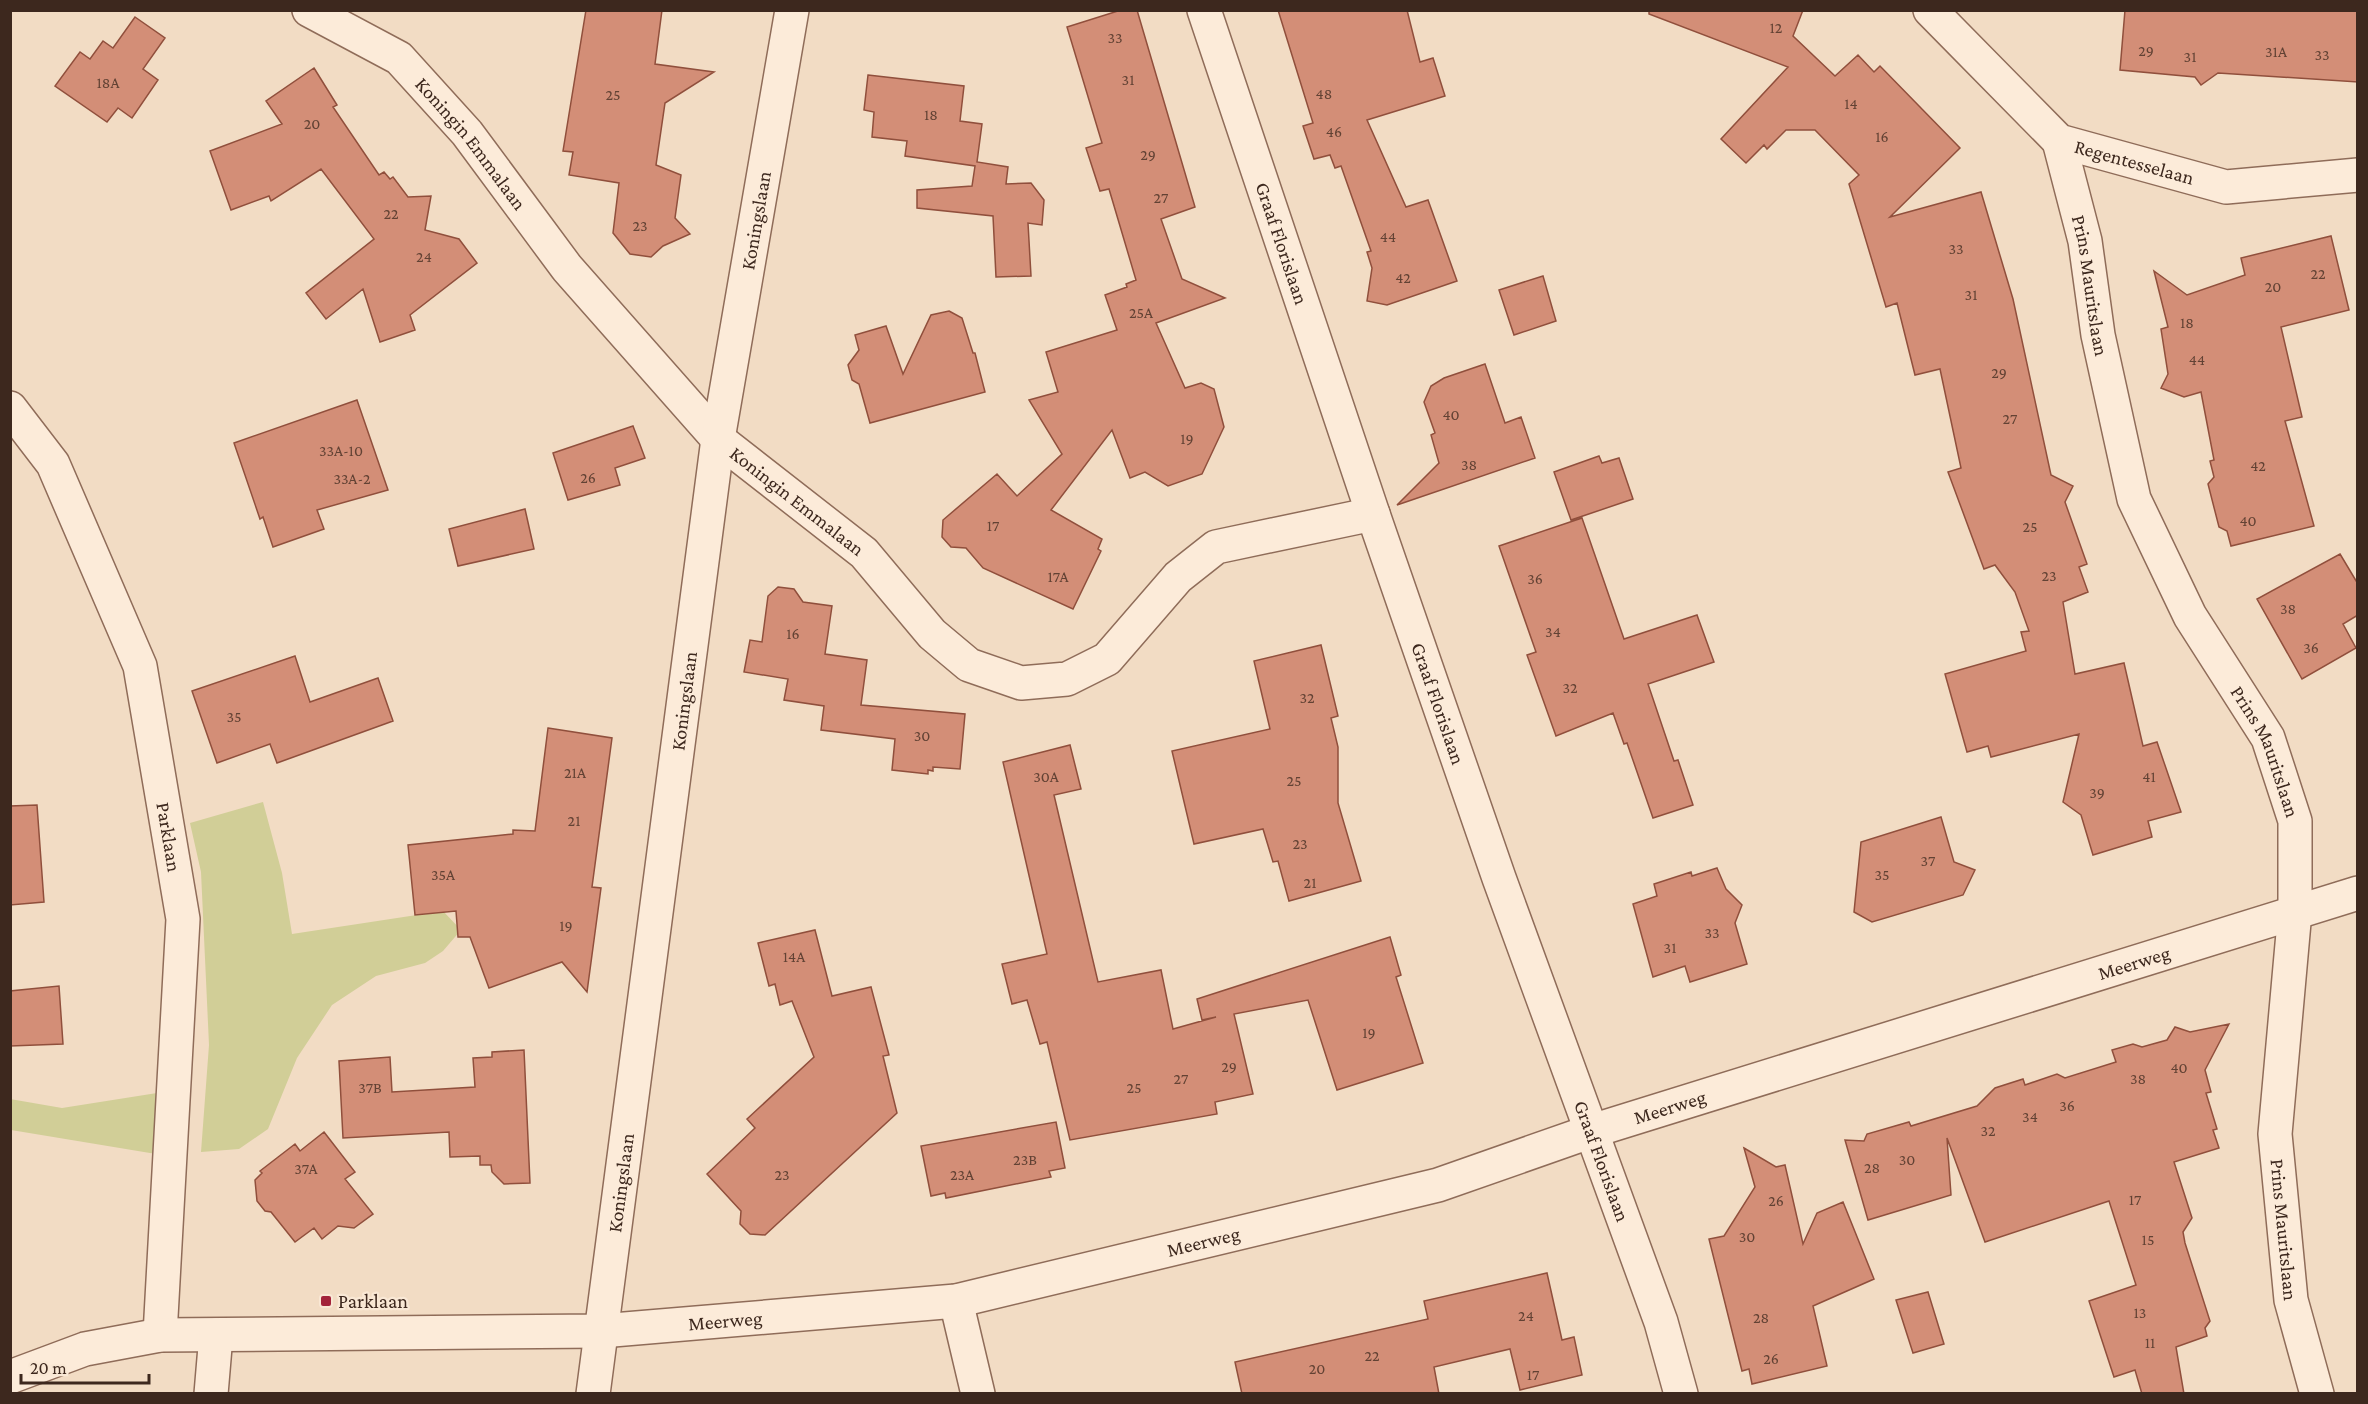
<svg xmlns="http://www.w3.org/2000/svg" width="2368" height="1404" viewBox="0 0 2368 1404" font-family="'Crimson Pro',serif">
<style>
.green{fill:#d1ce97}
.building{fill:#d38e77;stroke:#904f3c;stroke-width:1.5}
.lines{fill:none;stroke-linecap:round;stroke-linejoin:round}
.street-casing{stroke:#8f6c59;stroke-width:36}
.street{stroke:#fcebd9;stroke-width:33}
.poi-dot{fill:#a3233a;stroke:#f9e8d5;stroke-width:2}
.labels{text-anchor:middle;stroke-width:4.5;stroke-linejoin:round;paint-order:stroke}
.number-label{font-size:16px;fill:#624234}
.street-label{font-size:20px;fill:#3d281e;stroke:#f9e8d5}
.poi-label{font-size:20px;fill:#3d281e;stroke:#f9e8d5;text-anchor:start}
</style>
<rect width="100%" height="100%" fill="#f2dcc4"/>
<path class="green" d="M263,802L282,873L292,934L443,911L461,930L443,951L425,963L376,976L332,1005L297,1058L268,1129L239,1149L201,1152L209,1045L201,872L190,823Z
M157,1093L156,1154L11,1130L10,1099L62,1108Z"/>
<path class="building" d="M586,10H662L655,64L714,72L665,103L656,165L681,175L675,218L690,234L663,246L651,257L630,254L613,233L619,183L569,175L573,152L563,151Z
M1121,10H1137L1195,207L1161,219L1182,279L1225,298L1156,323L1185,388L1201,383L1214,389L1224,427L1202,474L1168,486L1145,472L1130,478L1112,430L1051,510L1102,539L1098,549L1101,551L1073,609L983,568L966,548L951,547L942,537L943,520L997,474L1017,496L1062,454L1029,400L1058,392L1046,352L1117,330L1105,295L1127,287L1126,284L1136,280L1109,189L1100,191L1086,148L1102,143L1067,27Z
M1278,10H1407L1420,62L1433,58L1445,96L1367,120L1406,207L1428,200L1457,281L1387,305L1367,301L1372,268L1367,252L1371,251L1341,166L1335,168L1330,155L1314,159L1303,126L1313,123Z
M1649,10H1803L1793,36L1835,76L1858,55L1874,72L1880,66L1960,148L1890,217L1981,192L2013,299L2051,475L2073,486L2065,502L2087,564L2079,567L2088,592L2063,602L2075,674L2124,663L2143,746L2157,742L2181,812L2148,821L2152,837L2093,855L2081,815L2063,802L2079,734L1991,757L1988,746L1967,752L1945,674L2026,651L2021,632L2029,631L2015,592L1995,565L1984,569L1948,472L1961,468L1940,369L1915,375L1897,303L1886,307L1849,184L1859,175L1815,130H1786L1767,149L1764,145L1746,163L1721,139L1788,67L1649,14Z
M2125,10H2358V82L2218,73L2201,85L2195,77L2120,70Z
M135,17L165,38L143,69L158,80L132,118L118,108L107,122L55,86L80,52L90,59L103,41L113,48Z
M314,68L337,105L333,107L379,175L384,172L390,179L393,177L408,197L431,196L425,230L459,239L477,263L410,315L415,330L380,342L363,289L326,319L306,293L374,239L321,169L271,201L269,196L231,210L210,151L282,124L266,101Z
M868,75L964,86L960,121L982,124L977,162L1008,167L1006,184L1031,183L1044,200L1042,225L1028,223L1031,276L996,277L993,216L917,208V190L972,186L975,166L905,156L907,141L872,137L874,112L864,110Z
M2331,236L2349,310L2281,327L2302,417L2285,421L2314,526L2231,546L2227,531L2219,527L2208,484L2214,477L2210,461L2214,460L2201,392L2184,397L2161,388L2168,374L2161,329L2168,327L2154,271L2187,295L2245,275L2241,258Z
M1543,276L1556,321L1514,335L1499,290Z
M949,311L962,318L973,353H975L985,392L870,423L859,384L852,380L848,365L859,350L855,335L886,326L903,374L931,315Z
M1485,364L1505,423L1521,417L1535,458L1397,505L1439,463L1431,435L1435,433L1424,402L1431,386L1444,378Z
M357,400L388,490L317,510L324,529L273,547L263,517L260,519L234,443Z
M633,426L645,458L615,468L620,485L568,500L553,453Z
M1599,456L1602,463L1619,458L1633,499L1571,520L1554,472Z
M525,509L534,549L458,566L449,529Z
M1582,518L1624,639L1697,615L1714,662L1648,684L1674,761L1678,760L1693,805L1653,818L1627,743L1624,744L1613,713L1556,736L1527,655L1536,652L1499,546Z
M2340,554L2358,584V615L2343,624L2356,648L2302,679L2257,599Z
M778,587L794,589L803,602L832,606L825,654L867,660L861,705L965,714L960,769L933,767V771L928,770V774L892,770L895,739L821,730L824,706L784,700L788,679L744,672L750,640L762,642L768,596Z
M1321,645L1338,716L1331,718L1338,747V803L1361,881L1289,901L1278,861L1273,862L1263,829L1194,844L1172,751L1270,729L1254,661Z
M295,656L310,702L378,678L393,721L277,763L270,744L217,763L192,691Z
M548,728L612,738L592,887L601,888L587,992L562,962L489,988L470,937H458L456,911L415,915L408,845L513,834V830L535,831Z
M1070,745L1081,789L1054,795L1098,982L1161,970L1173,1029L1216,1017L1202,1020L1197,999L1390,937L1401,975L1396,977L1423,1063L1337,1090L1308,1000L1234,1014L1253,1094L1215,1102L1217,1114L1070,1140L1047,1042L1040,1044L1027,1000L1012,1004L1002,964L1047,954L1003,762Z
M37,805L44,902L10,905V806Z
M1941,817L1954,862L1975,870L1963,895L1872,922L1854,912L1861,842Z
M1717,868L1726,889L1742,905L1735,923L1747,964L1690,982L1685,966L1653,977L1633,904L1657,896L1654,884L1691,872L1692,876Z
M815,930L832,996L871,987L889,1055L883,1056L897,1113L765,1235L750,1234L740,1224L741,1211L707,1174L755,1128L747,1119L814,1057L792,1001L780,1005L775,984L769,986L758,943Z
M59,986L63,1044L10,1046V991Z
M2229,1024L2205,1070L2211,1092L2206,1093L2217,1129L2213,1130L2219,1148L2174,1162L2192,1218L2183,1232L2185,1243L2210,1321L2205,1328L2207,1336L2176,1347L2184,1394H2142L2135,1370L2114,1377L2089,1301L2136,1285L2109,1201L1985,1242L1947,1138L1951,1195L1868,1220L1845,1140L1864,1141L1867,1134L1909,1122L1911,1126L1977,1106L1995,1088L2023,1079L2025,1085L2057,1074L2065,1078L2116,1062L2112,1050L2133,1044L2142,1047L2167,1040L2175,1027L2190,1032Z
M524,1050L530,1183L504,1184L492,1172L491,1165H480V1156L450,1157L449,1132L343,1138L339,1061L390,1057L392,1092L475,1087L473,1058L492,1057V1052Z
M1056,1122L1065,1168L1049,1171L1051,1177L946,1198L945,1193L931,1196L921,1146Z
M324,1132L355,1172L345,1179L373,1214L354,1228L338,1226L322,1239L314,1228L295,1242L271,1212L265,1211L257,1201L255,1180L262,1173L260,1171L295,1144L300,1151Z
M1744,1148L1776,1167L1785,1165L1803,1244L1817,1213L1843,1202L1874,1279L1813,1306L1827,1366L1752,1384L1749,1369L1742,1371L1709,1239L1724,1236L1755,1187Z
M1547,1273L1562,1340L1574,1337L1582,1375L1520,1390L1510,1349L1434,1367L1439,1394H1242L1235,1362L1428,1319L1424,1301Z
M1928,1292L1944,1344L1913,1353L1896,1300Z"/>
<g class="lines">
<defs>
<g id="street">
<path id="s1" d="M309,10L399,58L467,133L567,268L718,439L864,553L932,634L969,665L1021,683L1067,679L1107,659L1178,577L1216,547L1373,514"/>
<path id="s2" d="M1204,10L1373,514L1499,878L1661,1322L1681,1394"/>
<path id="s3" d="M1930,10L2059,141L2226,187L2358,175"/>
<path id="s4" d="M2059,141L2085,241L2098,335L2134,499L2190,616L2268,738L2295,821V911L2275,1134L2291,1300L2317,1394"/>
<path id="s5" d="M10,408L53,464L140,666L183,919L160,1335"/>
<path d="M956,1301L978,1394"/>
<path id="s6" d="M10,1377L85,1349L160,1335L601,1331L956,1301L1438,1185L1592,1131L2358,893"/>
<path d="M211,1394L216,1335"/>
<path id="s7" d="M593,1394L718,439L792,10"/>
</g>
</defs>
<use href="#street" class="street-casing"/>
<use href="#street" class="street"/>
</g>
<rect class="poi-dot" x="320" y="1295" width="12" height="12" rx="3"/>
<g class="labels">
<g class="number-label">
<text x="1776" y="33">12</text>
<text x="1115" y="43">33</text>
<text x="2146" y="56">29</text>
<text x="2276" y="57">31A</text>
<text x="2322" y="60">33</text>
<text x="2190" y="62">31</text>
<text x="1128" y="85">31</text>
<text x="108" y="88">18A</text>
<text x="1324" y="99">48</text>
<text x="613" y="100">25</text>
<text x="1851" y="109">14</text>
<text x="931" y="120">18</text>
<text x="312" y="129">20</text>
<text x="1334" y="137">46</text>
<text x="1882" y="142">16</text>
<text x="1148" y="160">29</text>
<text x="1161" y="203">27</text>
<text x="391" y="219">22</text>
<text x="640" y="231">23</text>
<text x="1388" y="242">44</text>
<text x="1956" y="254">33</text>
<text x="424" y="262">24</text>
<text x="2318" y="279">22</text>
<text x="1403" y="283">42</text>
<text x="2273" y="292">20</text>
<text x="1971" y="300">31</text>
<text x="1141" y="318">25A</text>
<text x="2187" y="328">18</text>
<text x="2197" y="365">44</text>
<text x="1999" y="378">29</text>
<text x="1451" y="420">40</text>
<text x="2010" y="424">27</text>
<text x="1187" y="444">19</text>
<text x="341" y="456">33A-10</text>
<text x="1469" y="470">38</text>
<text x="2258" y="471">42</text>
<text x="588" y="483">26</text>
<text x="352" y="484">33A-2</text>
<text x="2248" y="526">40</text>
<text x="993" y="531">17</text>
<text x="2030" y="532">25</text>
<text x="2049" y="581">23</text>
<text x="1058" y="582">17A</text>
<text x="1535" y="584">36</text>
<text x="2288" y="614">38</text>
<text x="1553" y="637">34</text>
<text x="793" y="639">16</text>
<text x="2311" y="653">36</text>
<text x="1570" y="693">32</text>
<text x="1307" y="703">32</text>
<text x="234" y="722">35</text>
<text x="922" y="741">30</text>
<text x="575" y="778">21A</text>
<text x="1046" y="782">30A</text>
<text x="2149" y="782">41</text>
<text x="1294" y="786">25</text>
<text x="2097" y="798">39</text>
<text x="574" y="826">21</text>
<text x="1300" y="849">23</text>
<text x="1928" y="866">37</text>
<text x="443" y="880">35A</text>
<text x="1882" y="880">35</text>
<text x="1310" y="888">21</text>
<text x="566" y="931">19</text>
<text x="1712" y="938">33</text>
<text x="1670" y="953">31</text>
<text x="794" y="962">14A</text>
<text x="1369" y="1038">19</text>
<text x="1229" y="1072">29</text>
<text x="2179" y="1073">40</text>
<text x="1181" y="1084">27</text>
<text x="2138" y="1084">38</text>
<text x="370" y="1093">37B</text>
<text x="1134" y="1093">25</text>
<text x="2067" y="1111">36</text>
<text x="2030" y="1122">34</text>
<text x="1988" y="1136">32</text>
<text x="1025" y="1165">23B</text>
<text x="1907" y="1165">30</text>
<text x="1872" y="1173">28</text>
<text x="306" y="1174">37A</text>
<text x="782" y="1180">23</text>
<text x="962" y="1180">23A</text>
<text x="2135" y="1205">17</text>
<text x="1776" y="1206">26</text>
<text x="1747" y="1242">30</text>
<text x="2148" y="1245">15</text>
<text x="2140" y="1318">13</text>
<text x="1526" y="1321">24</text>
<text x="1761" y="1323">28</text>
<text x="2150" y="1348">11</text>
<text x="1372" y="1361">22</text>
<text x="1771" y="1364">26</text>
<text x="1317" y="1374">20</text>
<text x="1533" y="1380">17</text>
</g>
<g class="street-label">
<text dy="7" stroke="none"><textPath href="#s1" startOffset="214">Koningin Emmalaan</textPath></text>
<text dy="7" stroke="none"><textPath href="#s3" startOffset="262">Regentesselaan</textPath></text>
<text dy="7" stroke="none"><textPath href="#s7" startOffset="1185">Koningslaan</textPath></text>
<text dy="7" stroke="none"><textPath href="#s2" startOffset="246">Graaf Florislaan</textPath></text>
<text dy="7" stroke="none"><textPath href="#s4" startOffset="148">Prins Mauritslaan</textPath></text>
<text dy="7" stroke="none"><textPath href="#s1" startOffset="700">Koningin Emmalaan</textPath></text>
<text dy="7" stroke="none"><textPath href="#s7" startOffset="699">Koningslaan</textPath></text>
<text dy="7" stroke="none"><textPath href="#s2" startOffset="732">Graaf Florislaan</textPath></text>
<text dy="7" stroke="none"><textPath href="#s4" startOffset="652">Prins Mauritslaan</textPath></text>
<text dy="7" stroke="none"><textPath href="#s5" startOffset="464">Parklaan</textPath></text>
<text dy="7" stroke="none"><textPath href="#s6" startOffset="2180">Meerweg</textPath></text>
<text dy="7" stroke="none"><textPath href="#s6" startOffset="1694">Meerweg</textPath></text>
<text dy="7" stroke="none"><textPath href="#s2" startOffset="1218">Graaf Florislaan</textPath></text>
<text dy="7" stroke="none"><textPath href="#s7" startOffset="213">Koningslaan</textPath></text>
<text dy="7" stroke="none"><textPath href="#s4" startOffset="1138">Prins Mauritslaan</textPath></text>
<text dy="7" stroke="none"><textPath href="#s6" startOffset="1208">Meerweg</textPath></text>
<text dy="7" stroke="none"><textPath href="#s6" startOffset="722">Meerweg</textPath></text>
</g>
<g class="poi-label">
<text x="338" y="1308">Parklaan</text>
</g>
</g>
<rect width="2368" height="1404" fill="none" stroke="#3d281e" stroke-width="24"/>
<path d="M21 1374v9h128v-9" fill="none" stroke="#3d281e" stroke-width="3"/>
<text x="30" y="1374" font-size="18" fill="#3d281e" stroke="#f9e8d5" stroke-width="4.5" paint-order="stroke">20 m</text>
</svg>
